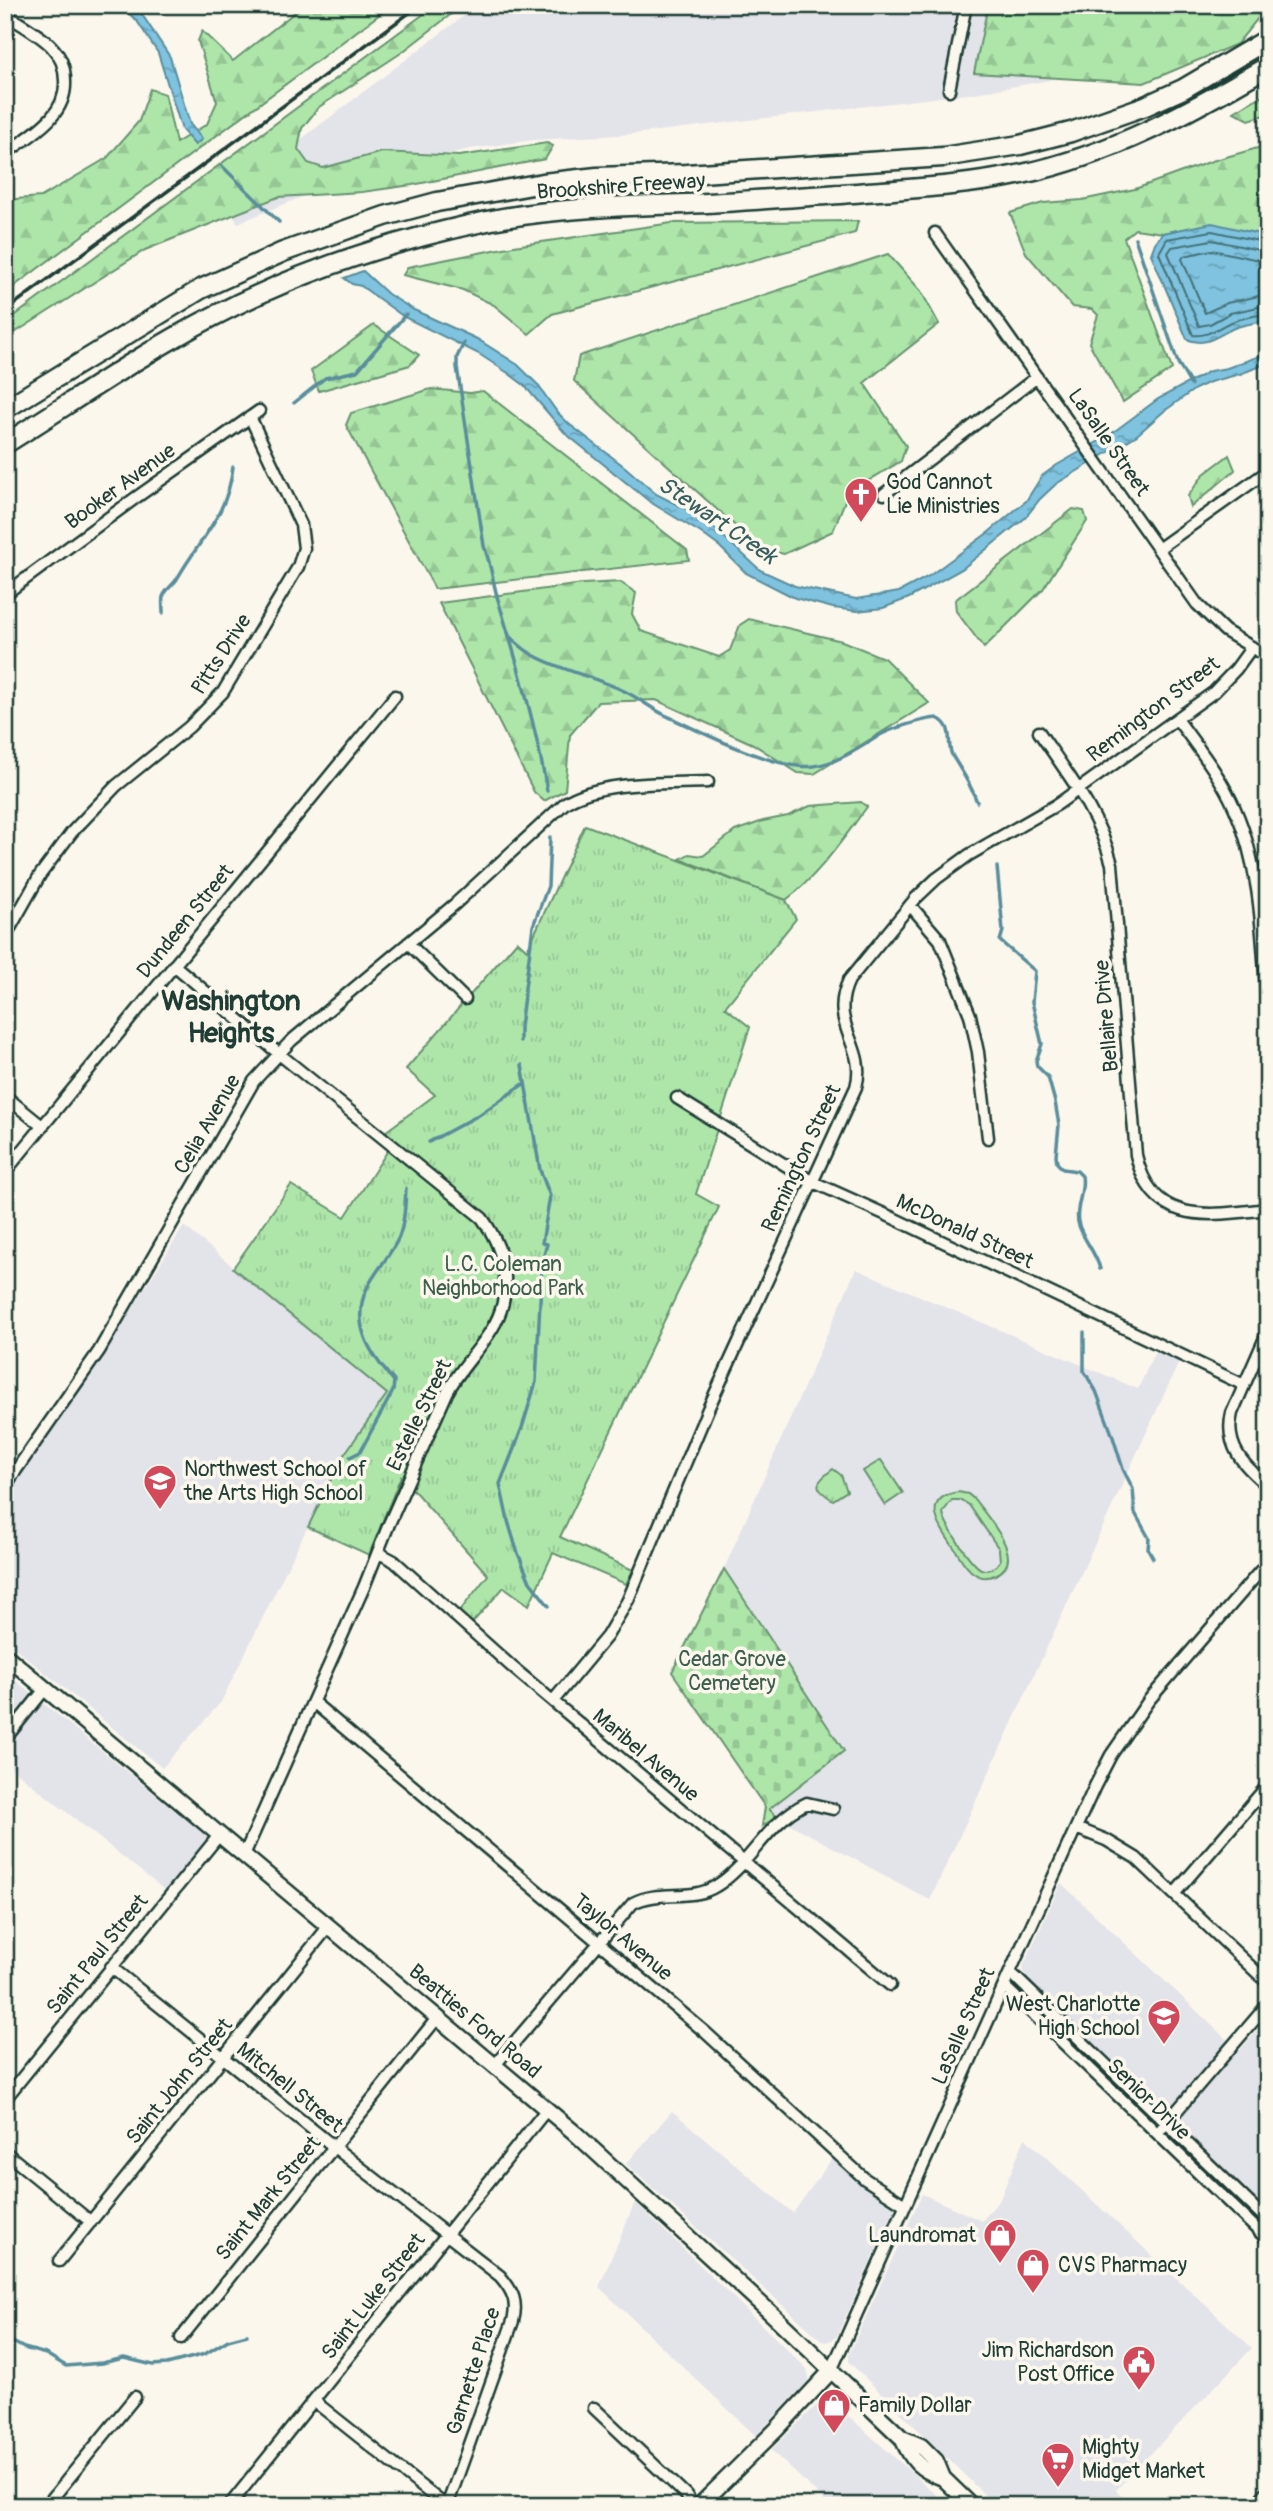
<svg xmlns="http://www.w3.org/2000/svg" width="1273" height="2511" viewBox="0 0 1273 2511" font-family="Pangolin,sans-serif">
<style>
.built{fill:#e3e3ea}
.grass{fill:#aee6aa;stroke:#66926f;stroke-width:2;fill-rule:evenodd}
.forest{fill:url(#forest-firs);stroke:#66926f;stroke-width:2}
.cemetery{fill:url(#cemetery-stones);stroke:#66926f;stroke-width:2}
.park{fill:url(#park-tufts);stroke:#66926f;stroke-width:2}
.water{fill:url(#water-ripples);stroke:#598d9b;stroke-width:2}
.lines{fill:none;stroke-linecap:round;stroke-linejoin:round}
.shore{stroke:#457379;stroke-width:2}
.stream{stroke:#598d9b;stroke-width:3.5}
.street-casing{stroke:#1f3d34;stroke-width:15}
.secondary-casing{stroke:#1f3d34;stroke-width:19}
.highway-casing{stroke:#1f3d34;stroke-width:23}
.street{stroke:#fbf7ec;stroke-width:10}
.secondary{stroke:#fbf7ec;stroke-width:14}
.highway{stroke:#fbf7ec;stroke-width:18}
.rail{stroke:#1f3d34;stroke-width:3.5}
.labels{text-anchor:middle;stroke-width:7;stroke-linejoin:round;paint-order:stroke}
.street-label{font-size:21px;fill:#1f3d34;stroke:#fbf7ec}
.poi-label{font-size:21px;fill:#1f3d34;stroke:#fbf7ec;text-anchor:start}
.park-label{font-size:21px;fill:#3c5f4c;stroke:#fbf7ec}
.water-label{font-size:23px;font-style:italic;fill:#375e5f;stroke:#fbf7ec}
.district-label{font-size:28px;font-weight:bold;fill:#1f3d34;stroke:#fbf7ec}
</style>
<defs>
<pattern id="forest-firs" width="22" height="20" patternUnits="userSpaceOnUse" patternTransform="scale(1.75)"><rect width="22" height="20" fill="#aee6aa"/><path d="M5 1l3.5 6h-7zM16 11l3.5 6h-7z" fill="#95c693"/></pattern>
<pattern id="cemetery-stones" width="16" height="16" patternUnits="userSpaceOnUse" patternTransform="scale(1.75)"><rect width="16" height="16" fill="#aee6aa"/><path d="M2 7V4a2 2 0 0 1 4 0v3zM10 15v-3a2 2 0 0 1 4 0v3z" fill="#95c693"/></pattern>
<pattern id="park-tufts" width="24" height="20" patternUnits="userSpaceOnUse" patternTransform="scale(1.75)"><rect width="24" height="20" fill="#aee6aa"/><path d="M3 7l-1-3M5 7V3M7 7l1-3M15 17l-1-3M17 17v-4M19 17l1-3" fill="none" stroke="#95c693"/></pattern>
<pattern id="water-ripples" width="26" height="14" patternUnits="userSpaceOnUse" patternTransform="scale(1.75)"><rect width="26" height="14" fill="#7fc3e0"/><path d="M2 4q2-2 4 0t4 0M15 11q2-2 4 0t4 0" fill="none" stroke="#67a0b6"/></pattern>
</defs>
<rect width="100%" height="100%" fill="#fbf7ec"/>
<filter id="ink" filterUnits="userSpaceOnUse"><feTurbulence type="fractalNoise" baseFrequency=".0143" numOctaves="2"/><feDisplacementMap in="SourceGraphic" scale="14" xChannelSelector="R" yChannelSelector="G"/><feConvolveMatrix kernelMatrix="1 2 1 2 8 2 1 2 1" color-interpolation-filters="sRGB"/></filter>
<g filter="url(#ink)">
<path class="built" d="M478,5H1150L1141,51L1045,81L975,93L633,134L534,140L470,149L394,166L324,188L238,223L221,200Z
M184,1226L387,1394L341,1459L221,1702L162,1768L5,1640V1495L98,1363Z
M856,1269L1138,1389L1156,1349L1180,1360L930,1900L777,1817L768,1809L844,1751L724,1569Z
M5,1672L210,1839L167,1892L5,1763Z
M1061,1883L1239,2051L1268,2018V2210L1025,1979L1023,1967Z
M672,2111L793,2213L834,2156L896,2206L837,2336L832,2340L825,2342L819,2338L626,2164Z
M1025,2138L1252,2348L1116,2490L1123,2497L1115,2506H996L849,2362V2354L922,2194L982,2221L1000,2199Z
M635,2202L807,2369L809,2377L807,2382L756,2436L599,2287Z
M831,2401L836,2405L949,2506H830L771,2450L817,2405Z"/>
<path class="grass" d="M881,1460L903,1493L885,1505L863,1471Z
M958,1492L968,1494L975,1500C987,1517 1029,1561 995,1575C988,1578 981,1578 975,1574C966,1569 960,1557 955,1549C941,1530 918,1498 958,1492ZM952,1500H961L969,1505L999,1549L1000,1561C996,1567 989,1572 981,1569C971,1564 943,1522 943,1512Z"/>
<path class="forest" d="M304,5H392L5,293V207L16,199L41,197L107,158L139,121L150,89L165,94L176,143L207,124L217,102L198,41L202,31L233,61Z
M436,5H463L401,53L319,107L302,128L298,149L308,163L323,168L382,152L459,156L547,143L553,146L545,159L412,185L362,192L278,197L145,250L5,339V323Z
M988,5H1268V6L1237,44L1144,83L974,73Z
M1268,92V114L1249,120L1234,112Z
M1268,145V236L1212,224L1163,233L1135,229L1124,238L1172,369L1123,402L1089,343L1098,315L1092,309L1072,307L1026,253L1010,213L1043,203L1082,200L1135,189L1212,161Z
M858,221L855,233L552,314L529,334L494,305L463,290L403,275L408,267L514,246L672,223Z
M888,254L921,291L939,324L864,383L906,446L901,461L848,493L833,531L784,554L761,549L574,381L579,356Z
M374,325L419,355L410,365L319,391L311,371Z
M431,389L470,393L483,391L687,550L689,560L435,589L346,425L351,413Z
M1229,455L1235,470L1191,507L1188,496L1204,474Z
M1073,509L1084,511L1087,521L1043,589L984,648L956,611L955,600Z
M620,582L636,593L632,614L641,631L719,657L730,650L740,625L749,619L842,641L884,658L929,703L814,774L798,773L753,744L656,700L598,702L570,735L565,790L544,801L534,792L439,603L583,584Z
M861,802L867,807C842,840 819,875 786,900L680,859L689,854L703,856L735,831L763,821L788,816L810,806Z"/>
<path class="cemetery" d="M724,1569L844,1751L769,1809L777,1817L762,1826L765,1807L672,1672Z"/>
<path class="park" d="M585,825L786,900L796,919L725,1007L750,1027L696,1194L719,1207L560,1537L633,1570L626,1584L553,1553L529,1605L504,1587L472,1623L459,1612L488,1575L401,1476L369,1555L308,1527L341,1459L387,1394L233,1268L291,1185L345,1217L392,1144L381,1135L435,1095L406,1069L517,941L527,950Z
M833,1469L841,1475L847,1491L833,1500C813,1488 814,1483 833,1469Z"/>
<path class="water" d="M120,5L137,7L170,57L190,124L202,139L195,145L182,130L158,53L137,21Z
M1212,223L1268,236V320C1257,323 1245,324 1234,328C1218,335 1205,348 1187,339L1151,254L1155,243L1163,233Z
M363,271L388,294L414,310L477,339L518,365L537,384L557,412L569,424L625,467L656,494L694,513L711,525L760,570L795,586L856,599L899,592L929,576L989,532L1026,501L1042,476L1057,465L1108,436L1158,399L1210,371L1227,368L1268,353V363L1240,374L1210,382L1195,389L1163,412L1137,435L1056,484L1040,499L1025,518L962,569L909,598L883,608L857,611L833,608L795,598L746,573L720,547L701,533L650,502L565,433L524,385L508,373L479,354L404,317L361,286L352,284L344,278Z"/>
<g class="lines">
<path class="shore" d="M1268,243L1212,231L1167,239L1159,253L1193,335C1207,337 1217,328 1229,323C1241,318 1256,315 1268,314
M1268,252L1212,240L1172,247L1168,253L1199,326L1210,324L1230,313L1268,305
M1268,262L1212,250L1184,256L1182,259L1205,313L1227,303L1268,294"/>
<path class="stream" d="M221,165L279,222
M1135,238L1178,363L1191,385
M464,343L457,357V367L484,546C491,564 493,584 499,603C518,665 536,727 547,791
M294,403L325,378L357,371L406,314
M163,613C163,608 162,601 163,597C165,590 173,585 177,579C200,538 227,517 233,467
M509,636C517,643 525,651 535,656C563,671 595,677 624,691C639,698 650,708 665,715C698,731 780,772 814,766C837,763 858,749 877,737C888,729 924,719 937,718C956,727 945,744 953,757C963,773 971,785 977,802
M997,867L1003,931L1000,941L1035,971L1032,1002L1042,1044L1036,1061L1037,1066L1048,1077L1055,1102L1059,1125L1056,1155L1057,1163L1063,1169L1077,1171L1082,1176C1085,1192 1075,1206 1078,1222C1082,1239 1096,1252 1100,1269
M520,1041V1027L533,926L548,886L550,837
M522,1065L540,1170L550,1196L542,1243L547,1244L542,1262L536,1382L522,1428L500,1484L508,1521L517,1551L530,1582L549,1606
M429,1142L479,1115L525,1083
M1084,1332V1371L1096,1391L1112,1434L1123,1469L1133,1489L1135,1513L1149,1538L1148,1549L1153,1558
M350,1457L360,1452L393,1391L394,1381C370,1354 350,1324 367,1288C376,1270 391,1255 399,1237C405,1221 405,1204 406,1188
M5,2338L24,2348L46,2354L66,2366L102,2363L124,2358L153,2365L167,2364L205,2354L228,2340L247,2335"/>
<defs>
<path id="street" d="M5,14C20,24 38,33 51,46C60,55 65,68 65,81C67,117 30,135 5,154
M949,90L966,5
M935,233L1197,604L1225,631L1268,657
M884,494L1037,377
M1158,549L1268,471
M5,594L134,499L259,411
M1177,719C1198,748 1221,776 1235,809C1263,873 1262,945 1268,1014
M1039,732C1069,776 1098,812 1112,864L1136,1155C1152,1228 1211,1215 1268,1209
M910,905L940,940L970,1015L978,1052L988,1138
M5,937L40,875L72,832L116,786L189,727L223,692L298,567L304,548L301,525L250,417
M408,943L465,999
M174,965L278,1053L482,1218C508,1254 515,1297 488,1335C475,1355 458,1371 447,1393L389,1524L364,1587L244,1855
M5,1096L42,1126
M677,1098L811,1181L891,1217L1244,1385
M5,1172L395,696
M1268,1331L1232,1413C1224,1446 1244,1466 1268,1486
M5,1486L99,1351L254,1081L291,1041L455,904L565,803C601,780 666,784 708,782
M379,1553L394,1561L511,1666L890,1985
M553,1701L607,1636L628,1600L708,1409L856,1087C868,1046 827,1025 849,980L916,898L936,879L969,855L1058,804L1214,692L1236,669L1252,647
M313,1702L705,2032L865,2179L905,2205
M5,1739L45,1689
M1076,1828L1106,1840L1136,1858L1268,1983
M1175,1893L1268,1785
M111,1967L343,2154L500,2276C513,2291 518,2302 513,2321L447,2506
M1010,1972L1268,2221
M1004,1986L1268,2240
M495,2065L633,1903C659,1889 691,1902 716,1886C751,1865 766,1822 807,1803L833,1809
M5,2099L220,1834
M1162,2128L1268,2004
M5,2152L91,2222
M59,2261L329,1926
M181,2338L438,2017
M831,2371L1010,1972L1095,1786L1111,1755L1149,1700L1268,1562
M314,2401L446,2506
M594,2408L686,2495L693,2506
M46,2506L135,2397
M229,2506L547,2109
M1255,2506L1268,2490"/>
<path id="secondary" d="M5,1655L575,2133L773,2315L902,2438L921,2446L936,2461L943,2478L972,2506
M902,2438C912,2461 919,2469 943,2478
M699,2506L776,2430L831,2371"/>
<path id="highway" d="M5,409L201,289L283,252L385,216L437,202L543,183L597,177L686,174L943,157L1020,145L1071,132L1145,106L1183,89L1268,39
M5,444C74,401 141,354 212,317C300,271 395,240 492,220C556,208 621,206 686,204C738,202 790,197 841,194C902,189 962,187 1022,174C1111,155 1190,112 1268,66"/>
</defs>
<use href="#street" class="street-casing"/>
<use href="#secondary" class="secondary-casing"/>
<use href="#highway" class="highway-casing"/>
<use href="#street" class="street"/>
<use href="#secondary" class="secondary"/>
<use href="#highway" class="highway"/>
<path class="rail" d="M5,311L420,5"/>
</g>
</g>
<defs>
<symbol id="church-pin" viewBox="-11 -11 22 30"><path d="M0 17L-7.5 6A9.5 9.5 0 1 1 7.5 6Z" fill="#d1495b" stroke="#fbf7ec"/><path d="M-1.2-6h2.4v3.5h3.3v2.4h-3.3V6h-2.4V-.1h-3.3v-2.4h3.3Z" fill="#fff"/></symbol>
<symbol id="school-pin" viewBox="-11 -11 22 30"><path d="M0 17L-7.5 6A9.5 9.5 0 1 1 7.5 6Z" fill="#d1495b" stroke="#fbf7ec"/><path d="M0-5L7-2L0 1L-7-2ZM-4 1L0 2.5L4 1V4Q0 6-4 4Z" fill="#fff"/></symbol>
<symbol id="shop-pin" viewBox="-11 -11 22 30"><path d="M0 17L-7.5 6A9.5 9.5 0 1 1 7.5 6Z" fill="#d1495b" stroke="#fbf7ec"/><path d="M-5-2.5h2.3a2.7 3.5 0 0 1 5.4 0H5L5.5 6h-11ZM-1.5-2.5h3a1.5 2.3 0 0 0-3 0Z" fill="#fff"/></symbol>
<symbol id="civic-pin" viewBox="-11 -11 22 30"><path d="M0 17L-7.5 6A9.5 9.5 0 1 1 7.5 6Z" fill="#d1495b" stroke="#fbf7ec"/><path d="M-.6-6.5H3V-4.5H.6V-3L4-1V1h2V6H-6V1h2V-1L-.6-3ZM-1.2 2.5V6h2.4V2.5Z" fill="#fff"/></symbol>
<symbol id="supermarket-pin" viewBox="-11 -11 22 30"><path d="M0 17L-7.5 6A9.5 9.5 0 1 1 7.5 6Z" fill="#d1495b" stroke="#fbf7ec"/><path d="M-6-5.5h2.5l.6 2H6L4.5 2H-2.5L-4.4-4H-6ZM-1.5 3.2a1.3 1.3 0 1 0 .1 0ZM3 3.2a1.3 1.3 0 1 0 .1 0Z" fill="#fff"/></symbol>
</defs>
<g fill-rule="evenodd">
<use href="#church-pin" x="842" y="475" width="38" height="52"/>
<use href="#school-pin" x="141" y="1462" width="38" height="52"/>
<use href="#school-pin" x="1145" y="1997" width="38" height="52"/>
<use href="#shop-pin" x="981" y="2216" width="38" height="52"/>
<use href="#shop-pin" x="1014" y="2246" width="38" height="52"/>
<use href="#civic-pin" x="1120" y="2343" width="38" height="52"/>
<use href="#shop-pin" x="815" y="2386" width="38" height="52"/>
<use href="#supermarket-pin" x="1039" y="2440" width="38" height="52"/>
</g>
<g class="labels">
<g class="street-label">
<text transform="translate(621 186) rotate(-4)" y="7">Brookshire Freeway</text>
<text transform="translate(1109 442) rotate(55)" y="7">LaSalle Street</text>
<text transform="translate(120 486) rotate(-36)" y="7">Booker Avenue</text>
<text transform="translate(221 654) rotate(-57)" y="7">Pitts Drive</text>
<text transform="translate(1153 709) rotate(-37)" y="7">Remington Street</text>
<text transform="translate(185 921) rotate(-51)" y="7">Dundeen Street</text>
<text transform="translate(1106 1016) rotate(-95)" y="7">Bellaire Drive</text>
<text transform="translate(207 1124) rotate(-60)" y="7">Celia Avenue</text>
<text transform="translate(801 1158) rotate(-65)" y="7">Remington Street</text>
<text transform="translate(965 1231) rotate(25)" y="7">McDonald Street</text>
<text transform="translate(419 1415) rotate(-64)" y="7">Estelle Street</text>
<text transform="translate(646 1755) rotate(40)" y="7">Maribel Avenue</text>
<text transform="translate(623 1937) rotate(40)" y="7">Taylor Avenue</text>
<text transform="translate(97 1954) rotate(-51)" y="7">Saint Paul Street</text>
<text transform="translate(475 2021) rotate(40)" y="7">Beatties Ford Road</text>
<text transform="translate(963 2026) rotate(-66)" y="7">LaSalle Street</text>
<text transform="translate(179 2081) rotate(-51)" y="7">Saint John Street</text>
<text transform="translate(290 2087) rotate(39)" y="7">Mitchell Street</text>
<text transform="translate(1149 2099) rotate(44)" y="7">Senior Drive</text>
<text transform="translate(268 2198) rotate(-51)" y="7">Saint Mark Street</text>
<text transform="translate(373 2296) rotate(-52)" y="7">Saint Luke Street</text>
<text transform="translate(473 2371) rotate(-72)" y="7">Garnette Place</text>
</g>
<g class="poi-label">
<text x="886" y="489">God Cannot<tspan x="886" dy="24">Lie Ministries</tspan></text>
<text x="184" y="1476">Northwest School of<tspan x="184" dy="24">the Arts High School</tspan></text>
<text x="1140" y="2011" text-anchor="end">West Charlotte<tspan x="1140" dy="24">High School</tspan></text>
<text x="976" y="2242" text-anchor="end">Laundromat</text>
<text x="1058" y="2272">CVS Pharmacy</text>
<text x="1114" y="2357" text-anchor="end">Jim Richardson<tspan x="1114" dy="24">Post Office</tspan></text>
<text x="858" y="2412">Family Dollar</text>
<text x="1082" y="2454">Mighty<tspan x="1082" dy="24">Midget Market</tspan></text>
</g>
<g class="park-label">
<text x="503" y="1271">L.C. Coleman<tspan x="503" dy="24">Neighborhood Park</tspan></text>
<text x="732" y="1666">Cedar Grove<tspan x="732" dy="24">Cemetery</tspan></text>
</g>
<g class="water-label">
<text transform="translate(718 520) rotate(34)" y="8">Stewart Creek</text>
</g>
<g class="district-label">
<text x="231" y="1010">Washington<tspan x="231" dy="32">Heights</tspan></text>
</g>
</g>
<rect width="1273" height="2511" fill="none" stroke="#fbf7ec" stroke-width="28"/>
<rect x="14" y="14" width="1245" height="2483" fill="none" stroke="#1f3d34" stroke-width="2.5" filter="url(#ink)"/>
</svg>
